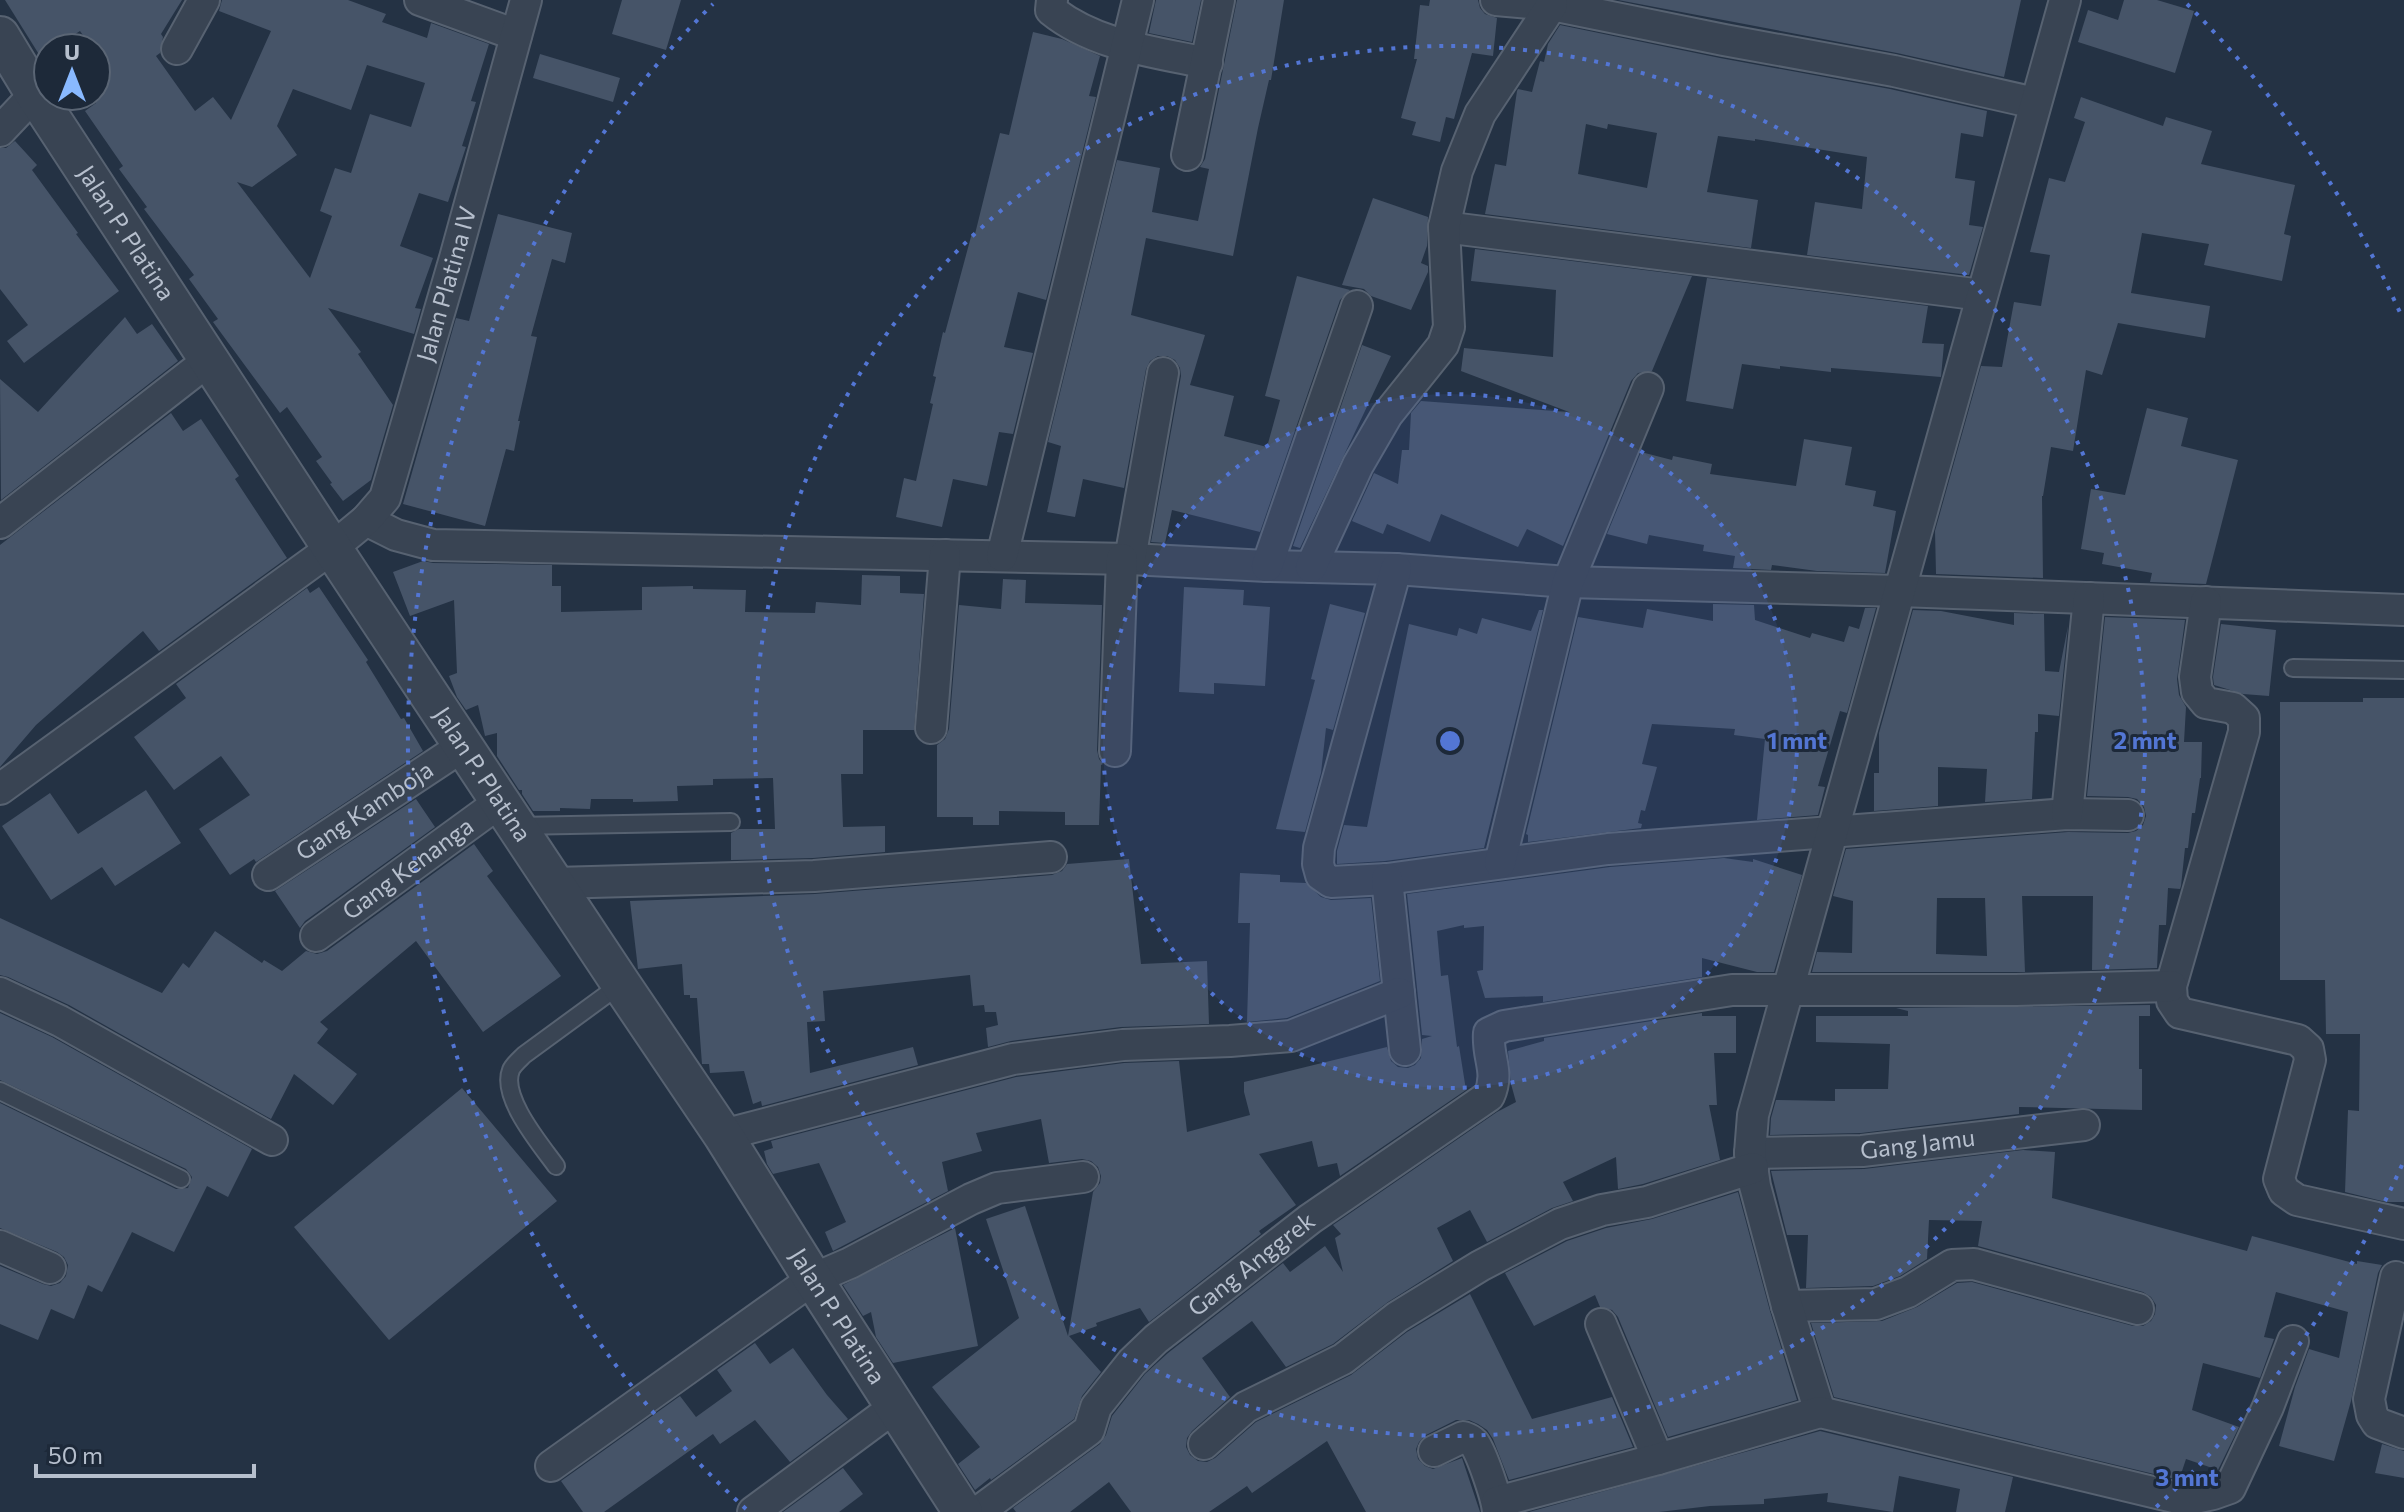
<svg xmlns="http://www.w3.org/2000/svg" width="2404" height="1512" viewBox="0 0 2404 1512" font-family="Commissioner,sans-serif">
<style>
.building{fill:#465468;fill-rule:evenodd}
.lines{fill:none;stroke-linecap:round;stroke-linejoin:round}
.service-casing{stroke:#576271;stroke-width:20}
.minor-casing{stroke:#576271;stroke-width:34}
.tertiary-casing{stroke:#576271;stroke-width:42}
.service{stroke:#394453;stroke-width:16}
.minor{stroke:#394453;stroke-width:30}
.tertiary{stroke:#394453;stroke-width:38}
.ring{fill:none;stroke:#5376d4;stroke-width:4;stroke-dasharray:4 8}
.labels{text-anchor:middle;stroke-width:6;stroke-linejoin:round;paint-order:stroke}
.street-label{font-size:24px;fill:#b6bfcd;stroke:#1d2939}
.centre{fill:#5376d4;stroke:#1d2939;stroke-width:4}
.ring-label{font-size:24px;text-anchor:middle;font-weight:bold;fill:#5376d4;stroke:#1d2939;stroke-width:6;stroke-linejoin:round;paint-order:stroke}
</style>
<rect width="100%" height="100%" fill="#243244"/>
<path class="building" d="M5,0H182L161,34L163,37L160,53L156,56L195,111L213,97L231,120L271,31L219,11L222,0H348L386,14L382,22L427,38L431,23L489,44L471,101L476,102L462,146L466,147L448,202L419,193L400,246L433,258L415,308L421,309L414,334L328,308L361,352L358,354L393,405L371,480L343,501L330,484L332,483L316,461L322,457L287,407L280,413L213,322L218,319L189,279L194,275L144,209L147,207L119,169L123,166L85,111L96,103V48H92L80,31L54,48H48V51L40,56ZM367,65L425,83L411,127L370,114L351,173L335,168L320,211L332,216L310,278L237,182L252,187L297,155L277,126L293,89L351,110Z
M622,0H681L666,50L612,34Z
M1156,0H1201L1192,42L1149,33Z
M1237,0H1284L1271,80H1269L1258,128L1233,256L1146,238L1131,315L1205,335L1190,385L1234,396L1224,436L1267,447L1280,400L1265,396L1297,276L1350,290L1340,300L1260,532L1172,510L1165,543L1151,542L1181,376L1180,368L1175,360L1167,356H1158L1150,361L1146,369L1124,488L1083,479L1075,517L1047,512L1061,446L1048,442L1117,160L1160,168L1152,212L1198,221L1209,169L1200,167L1205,159Z
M1430,0H1478L1480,8L1485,14L1497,18L1493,56L1472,53L1454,119L1446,117L1440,142L1412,135L1416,122L1401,118L1417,59H1414L1420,5L1429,6Z
M1618,0H2021L2004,77L1897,53Z
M2124,0H2157L2194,11L2175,73L2078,42L2088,10L2118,20Z
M1560,25L1720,58L1890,89L1987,111L1983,137L1961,133L1955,178L1975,181L1969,225L1983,227L1969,275L1807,255L1815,202L1862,209L1867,157L1755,139V141L1718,136L1707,192L1758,200L1751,248L1485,214L1495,164L1506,166L1517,91L1518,89L1532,92L1540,61L1544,62L1548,44ZM1586,124L1607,129L1608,124L1657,133L1647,188L1578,174Z
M1033,32L1062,39L1100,56L1089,96L1096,97L1046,300L1018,292L1004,347L1033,353L1013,434L999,432L987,486L953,479L942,527L896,517L904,478L916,481L933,404L930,403L936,377L933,376L943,332L945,333L972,233L975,234L1000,133L1009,135Z
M540,54L620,78L613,102L533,78Z
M2081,97L2163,126L2166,117L2212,131L2201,164L2295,185L2284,234L2291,236L2282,281L2204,265L2209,244L2142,233L2131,293L2210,306L2205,338L2118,323L2102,375L2086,370L2073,451L2051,447L2043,496H2042L2043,578L1936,574L1935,531L1981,366L2002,367L2014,302L2041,306L2050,255L2030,252L2049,178L2065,182L2085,122L2074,118Z
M15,141L37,165L32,170L78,233L76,234L119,291L24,363L7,341L28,325L0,289V148H6Z
M1373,198L1428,217L1427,246L1421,263L1428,266V272L1411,310L1371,296L1364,289L1342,285Z
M498,214L572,233L565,263L552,259L531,336L537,337L518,421H520L514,451L506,449L485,526L403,504L456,318L469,321Z
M1475,249L1692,276L1652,371L1638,373L1631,381L1563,546L1527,529L1518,547L1441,514L1430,542L1387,524L1383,534L1352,521L1374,473L1398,484L1402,450H1409L1411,413L1421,401L1569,412L1461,371L1464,348L1553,357L1556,290L1471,281Z
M1707,278L1928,306L1922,343L1944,344L1941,377L1831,368V372L1780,366V369L1742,364L1733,409L1686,401Z
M125,317L137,334L152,324L178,361L1,500L0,379L38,412Z
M1362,345L1391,356L1300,548L1293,546Z
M2147,408L2188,418L2181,446L2238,460L2206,584L2150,582L2152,573L2102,564L2104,553L2081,549L2091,489L2125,495Z
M171,413L183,431L201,419L239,476L235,479L287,558L159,651L143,631L36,725L0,767V545Z
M1804,439L1852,447L1845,485L1876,491L1873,506L1896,511L1885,573L1817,571L1772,565L1771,570L1733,568L1735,556L1703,551L1704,545L1649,535L1647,544L1607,534L1641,452L1672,460L1673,456L1712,464L1710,474L1796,486Z
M423,561L433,563L552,565V586H561V612L642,610V587L693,586V589L746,590L745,612L815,613L816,602L861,605L862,575L900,576V593L924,594L914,730H863V774H841L843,827L885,826V852L813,858L731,860V833L739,829H775L773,778L713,779V785L677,786L678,801L633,802V799H591L590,809L560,808V811H533L522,794V790H519L497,756V733L485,736L478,705L466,710L457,697L449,676L457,673L454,600L410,616L393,572Z
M1003,579L1026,580L1025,603L1102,605L1097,750L1099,759L1103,764L1101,765L1099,825H1065V812L999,811V825H973V817H937V745L945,739L949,729L959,605L1001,609Z
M319,587L368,660L366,662L401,719L404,718L423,751L256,862L254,859L230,875L199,829L250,795L221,756L174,790L134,737L186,698L176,684L307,588L310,593Z
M1184,587L1244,590L1243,605L1270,607L1265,686L1214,683V694L1179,692Z
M1330,604L1365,613L1333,730L1326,728L1321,773L1305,832L1276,829L1315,680L1311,679Z
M1713,604L1754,605L1755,620L1810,638L1812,633L1844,642L1849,626L1859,629L1865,608H1876L1847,713L1840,711L1818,786L1825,787L1818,815L1757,820L1765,739L1734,735L1735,729L1652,724L1642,764L1657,767L1645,811L1641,810L1638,823L1642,824L1641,828L1528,842V835L1526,834L1578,617L1643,628L1647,609L1713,621Z
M1539,610H1543L1484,848L1385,861L1337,864V851L1344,825L1367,827L1409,624L1457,636L1459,628L1477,634L1482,618L1531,631Z
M1913,610L1941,611L2014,625V613L2044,614L2045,671L2059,672L2068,626L2059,716L2038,714V732H2035L2032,799L1985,802L1987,769L1938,767V806L1874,811V773H1879V733Z
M2105,617L2185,620L2177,679L2179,695L2186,707L2184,742H2202L2201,778H2200L2195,813H2192L2188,848H2185L2181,886L2180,889L2168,888L2166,925H2159L2157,968L2092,970L2093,896H2022L2025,972H1812L1817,952L1852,953L1853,901L1833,896L1846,849L2068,832L2128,833L2136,831L2143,825L2146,816L2144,807L2137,799L2128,797L2087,796ZM1937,898H1985L1987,956L1936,954Z
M2221,624L2276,630L2269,696L2243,694L2214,685L2213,677Z
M2363,698H2404V1202H2386L2345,1192L2348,1110L2359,1111L2360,1034H2326L2325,980H2280V702H2363Z
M146,790L181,843L115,886L102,867L51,900L2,826L50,793L78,834Z
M416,799L435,827L305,921L300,928L275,891Z
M474,844L493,871L487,876L561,976L483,1032L416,941L320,1022L328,1029L317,1043L357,1074L333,1105L294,1074L271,1119L69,1005L8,977L0,975V918L162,993L183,963L189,968L215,931L262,963L264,960L282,971L306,951L317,954L327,951Z
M1724,858L1753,862V859L1802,875L1774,972H1757L1702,958V977L1543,1002V996L1485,998L1477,971L1483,970L1484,926L1464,928V925L1437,931L1441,976L1448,975L1457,1047L1459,1046L1466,1090L1340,1176L1337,1163L1318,1167L1312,1141L1259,1154L1296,1205L1259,1231L1261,1234L1149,1322L1140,1308L1096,1323L1097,1326L1069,1336L1101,1372L1082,1396L1074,1419L991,1480L990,1478L975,1490L958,1464L980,1447L932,1387L1019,1318L986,1219L1025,1206L1068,1336L1093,1192L1100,1183L1101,1176L1098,1167L1091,1161L1082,1159L1049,1163L1041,1119L976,1133L982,1151L942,1162L948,1191L833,1251L825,1232L846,1222L819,1163L773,1174L767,1164L764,1151L773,1148L771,1141L1016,1077L1124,1063L1179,1061L1187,1132L1250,1115L1244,1092V1082L1387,1047L1391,1061L1398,1067L1408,1068L1415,1065L1421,1058L1422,1039L1432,1036L1422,1035L1407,894L1610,867Z
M1129,859L1141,964L1207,961L1209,1024L1121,1027L1011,1041L988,1047L986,1028L998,1025L996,1012H985L984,1005L973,1006L970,975L823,991L825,1021L807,1022L810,1073L913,1047L918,1065L762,1106L761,1101L753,1104L744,1071L710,1073L709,1064H702L697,998H690V995H684L682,964L638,969L630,901L815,894L1052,875L1062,871L1067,864Z
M1240,873L1280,875V882L1306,883L1321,897L1331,900L1371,898L1380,981L1287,1018L1247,1022L1250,923H1238Z
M2150,1005V1016H2139V1069H2142V1110L2019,1107V1114L1861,1133L1770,1135L1771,1118L1776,1100L1835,1101V1089H1888L1890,1044L1816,1042V1016H1908V1011L1896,1008Z
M0,1013L52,1037L252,1149L228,1197L207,1186L174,1252L132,1232L102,1292L88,1285L74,1319L51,1309L38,1340L0,1324V1266L43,1284L51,1286L60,1283L66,1276L68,1265L64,1257L57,1252L0,1228V1103L176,1189L188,1188L192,1177L186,1169L0,1080Z
M1702,1013V1016H1736V1053H1714L1717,1105H1709L1720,1160L1643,1184L1618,1189L1616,1157L1563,1182L1573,1201L1552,1208L1487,1242L1470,1210L1437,1228L1453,1261L1388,1302L1333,1344L1286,1367L1252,1321L1202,1358L1230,1397L1192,1431L1187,1438L1186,1447L1190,1455L1198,1461L1207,1462L1215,1458L1256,1422L1351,1375L1407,1332L1470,1294L1532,1419L1612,1397L1633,1447L1509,1480L1493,1439L1487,1430L1478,1424L1469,1420H1456L1426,1435L1419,1442L1416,1449L1418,1459L1425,1466L1433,1469L1462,1458L1480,1512H1366L1327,1441L1252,1493L1247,1486L1209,1512H1131L1109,1482L1070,1512H1016L1013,1508L1100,1444L1106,1435L1112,1416L1145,1374L1168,1353L1283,1263L1290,1272L1325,1246L1343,1272L1335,1238L1341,1234L1333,1225L1497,1112L1516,1102L1511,1084L1508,1051L1544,1041V1038Z
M462,1088L557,1201L389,1340L294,1227Z
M2023,1150L2055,1152L2052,1198L2247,1251L2252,1236L2357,1264V1261L2382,1265L2378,1273L2351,1401L2334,1461L2279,1446L2295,1387L2309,1349L2339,1358L2348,1312L2276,1292L2264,1337L2274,1339L2260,1378L2203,1363L2192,1410L2239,1427L2218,1470L2186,1459L2179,1480L1834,1397L1811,1323L1882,1321L1917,1307L1957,1283L1972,1282L2133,1326H2143L2151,1321L2155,1314L2156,1305L2151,1297L2143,1292L1978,1246L1982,1221L1929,1220L1927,1259L1900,1276L1873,1286L1806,1288L1808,1235H1787L1771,1171L1864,1169Z
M1738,1192L1770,1311L1797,1400L1668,1437L1618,1317L1612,1310L1600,1307L1595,1295L1534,1326L1505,1273L1567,1241L1606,1228L1652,1219Z
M955,1228L978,1346L893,1363L876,1337L871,1312L863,1316L843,1285Z
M755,1343L770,1364L793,1348L827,1395L848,1419L790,1462L755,1420L720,1444L713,1434L604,1512H583L561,1481L680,1396L696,1417L732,1391L717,1370Z
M1820,1431L2013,1477L2005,1512H1956L1960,1489L1899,1476L1893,1512L1827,1502L1828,1493L1764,1499V1504L1710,1506L1659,1512H1529Z
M2382,1444L2404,1451V1478L2375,1473Z
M843,1468L863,1494L839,1512H783Z"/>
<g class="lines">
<defs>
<path id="service" d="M2293,668L2404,670
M517,826L731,822
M0,1091L181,1179
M556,1166C541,1145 500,1097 511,1070C513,1065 520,1059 524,1055L621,984"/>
<g id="minor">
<path d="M420,0L516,35"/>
<path d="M1052,0L1051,10C1094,45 1154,52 1207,63"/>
<path d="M1496,0L1552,5L1724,40L1894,71L2035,103"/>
<path d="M177,49L204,0"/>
<path d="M0,131L35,94"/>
<path d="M1187,155L1219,0"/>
<path d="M1444,227L1982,295"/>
<path d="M366,520L396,535L433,545L1130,559L1267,566L1396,569L1568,582L1900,591L2404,610"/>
<path d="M0,523L209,360"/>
<path d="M1002,556L1138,0"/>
<path d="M1130,559L1163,373"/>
<path d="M1267,566L1357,306"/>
<path d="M1311,567L1358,465L1387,415L1443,345L1449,327L1444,227L1457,171L1480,114L1552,5"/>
<path d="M1396,569L1319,848L1318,864L1321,875L1331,882L1387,879L1608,849L2067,814L2128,815"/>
<path d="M2206,602L2195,677L2197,692L2206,703L2233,708L2244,718V732L2171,986L2172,1001L2180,1013L2298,1040L2308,1049L2310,1060L2279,1179L2284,1191L2297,1200L2404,1224"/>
<path d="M931,728L945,555"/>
<path d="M1115,751L1122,559"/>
<path id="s1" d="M0,789L332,548L366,520L385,498L455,258L526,0"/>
<path d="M2067,814L2089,598"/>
<path d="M1500,863L1568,582L1648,388"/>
<path id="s2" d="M268,875L463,746"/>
<path d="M1387,879L1405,1050"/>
<path d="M555,883L814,876L1051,857"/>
<path id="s3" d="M316,936L500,802"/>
<path d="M0,993L60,1021L272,1140"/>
<path d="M723,1135L1013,1059L1123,1045L1230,1041L1291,1036L1399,993"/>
<path id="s4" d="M1750,1153L1862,1151L2084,1125"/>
<path d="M0,1246L50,1268"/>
<path d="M2396,1277L2369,1399L2372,1415L2377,1423L2404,1433"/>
<path d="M1787,1306L1876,1304L1908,1292L1952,1265L1974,1264L2138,1309"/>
<path d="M1601,1324L1658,1459"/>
<path d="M1820,1412L1787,1306L1755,1186L1750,1153L1753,1115L2065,0"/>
<path d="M1204,1444L1246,1407L1343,1359L1397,1317L1480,1266L1560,1224L1602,1210L1647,1202L1753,1168"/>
<path d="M1434,1451L1463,1437C1469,1439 1470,1439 1474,1443C1482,1454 1497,1498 1498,1512"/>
<path d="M551,1466L813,1279L850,1263L971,1199L997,1188L1083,1177"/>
<path d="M1497,1502L1658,1459L1820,1412L2186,1500L2213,1494L2230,1488L2268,1407L2293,1341"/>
<path d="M753,1512L896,1406"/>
<path id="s5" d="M978,1512L1089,1430L1096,1407L1132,1362L1156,1339L1310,1219L1489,1096C1500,1071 1487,1059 1489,1033L1504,1026L1732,990H2016L2171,986"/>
</g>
<g id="tertiary">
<path id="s6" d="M0,36L35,94L332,548L621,984L723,1135L813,1279L963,1512"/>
</g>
</defs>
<use href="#service" class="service-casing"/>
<use href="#minor" class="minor-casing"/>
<use href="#tertiary" class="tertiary-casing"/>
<use href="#service" class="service"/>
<use href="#minor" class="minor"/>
<use href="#tertiary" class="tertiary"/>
</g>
<circle cx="1450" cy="741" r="347" fill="#5376d4" fill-opacity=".12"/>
<g class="ring">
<circle cx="1450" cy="741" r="347"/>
<circle cx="1450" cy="741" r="695"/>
<path d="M2402 1165A1042 1042 0 0 1 2154 1509M746 1509A1042 1042 0 0 1 713 4M2187 4A1042 1042 0 0 1 2402 317"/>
</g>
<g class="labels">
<g class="street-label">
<text dy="8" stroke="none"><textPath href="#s6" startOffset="234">Jalan P. Platina</textPath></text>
<text dy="8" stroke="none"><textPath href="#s1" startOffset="706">Jalan Platina IV</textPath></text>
<text dy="8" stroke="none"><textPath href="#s6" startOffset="882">Jalan P. Platina</textPath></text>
<text dy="8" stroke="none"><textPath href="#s2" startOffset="116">Gang Kamboja</textPath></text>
<text dy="8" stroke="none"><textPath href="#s3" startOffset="114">Gang Kenanga</textPath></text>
<text dy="8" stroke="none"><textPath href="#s4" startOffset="168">Gang Jamu</textPath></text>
<text dy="8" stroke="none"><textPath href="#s5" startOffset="374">Gang Anggrek</textPath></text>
<text dy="8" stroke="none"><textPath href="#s6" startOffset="1530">Jalan P. Platina</textPath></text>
</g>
</g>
<circle cx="1450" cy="741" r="12" class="centre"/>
<g class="ring-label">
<text x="1797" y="749">1 mnt</text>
<text x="2145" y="749">2 mnt</text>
<text x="2187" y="1486">3 mnt</text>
</g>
<g transform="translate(72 72)"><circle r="38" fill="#1d2939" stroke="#5a6574" stroke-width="2"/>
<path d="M0-6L14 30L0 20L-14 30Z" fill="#89b9ff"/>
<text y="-12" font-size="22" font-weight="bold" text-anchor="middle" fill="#b6bfcd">U</text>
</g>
<path d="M36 1464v12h218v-12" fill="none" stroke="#b6bfcd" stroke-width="4"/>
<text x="48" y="1464" font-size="24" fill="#b6bfcd" stroke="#1d2939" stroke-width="6" paint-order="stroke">50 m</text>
</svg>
